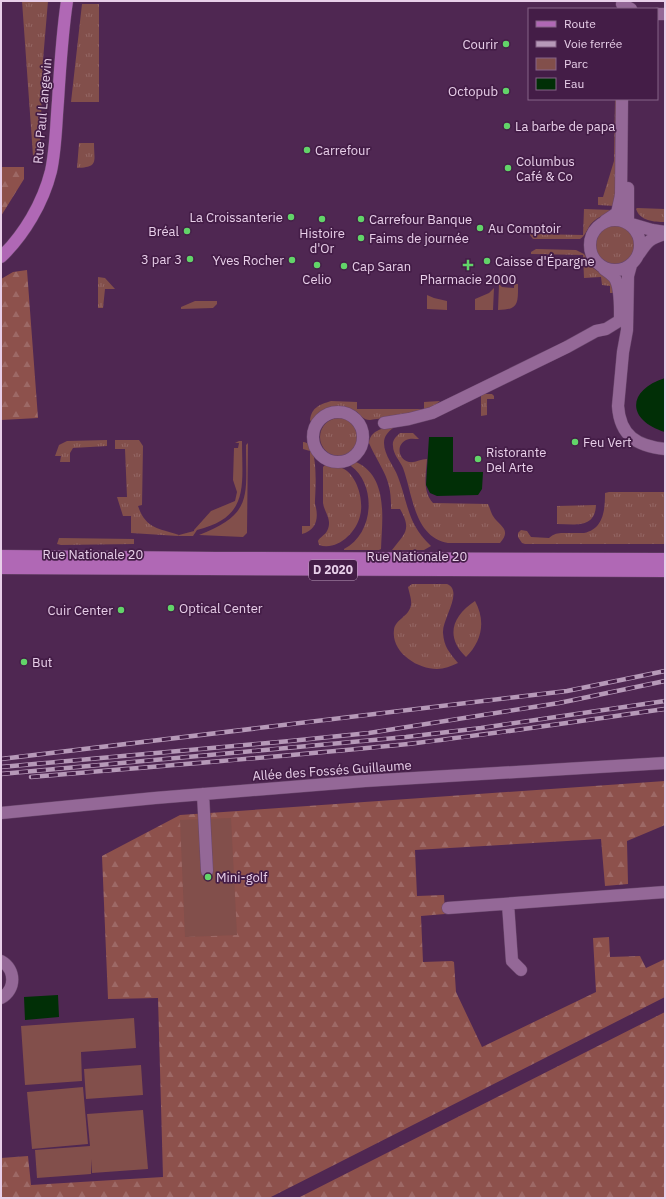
<svg xmlns="http://www.w3.org/2000/svg" width="666" height="1199" viewBox="0 0 666 1199" font-family="'IBM Plex Sans',sans-serif">
<style>
.grass{fill:url(#grass-tufts)}
.forest{fill:url(#forest-firs)}
.green{fill:#824f4b}
.water{fill:#012f06}
.lines{fill:none;stroke-linecap:round;stroke-linejoin:round}
.minor-casing{stroke:#6a476c;stroke-width:13}
.major-casing{stroke:#6a476c;stroke-width:13}
.minor{stroke:#946897;stroke-width:12}
.major{stroke:#b068b5;stroke-width:12}
.rail-casing{stroke:#b699b8;stroke-width:4.5}
.rail{stroke:#441d47;stroke-width:3;stroke-dasharray:9;stroke-linecap:butt}
.poi-dot{fill:#62d469;stroke:#441d47;stroke-width:1.5}
.labels{text-anchor:middle;stroke-width:3.5;stroke-linejoin:round;paint-order:stroke}
.shield{fill:#441d47;stroke:#b79ab8;stroke-width:1}
.shield-label{font-size:12px;font-weight:bold;fill:#e8cfe9}
.poi-label{font-size:13px;fill:#e8cfe9;stroke:#441d47;text-anchor:start}
.street-label{font-size:13px;fill:#e8cfe9;stroke:#441d47}
</style>
<defs>
<pattern id="grass-tufts" width="24" height="20" patternUnits="userSpaceOnUse"><rect width="24" height="20" fill="#824f4b"/><path d="M3 7l-1-3M5 7V3M7 7l1-3M15 17l-1-3M17 17v-4M19 17l1-3" fill="none" stroke="#946765"/></pattern>
<pattern id="forest-firs" width="22" height="20" patternUnits="userSpaceOnUse"><rect width="22" height="20" fill="#8d514c"/><path d="M5 1l3.5 6h-7zM16 11l3.5 6h-7z" fill="#9d6966"/></pattern>
</defs>
<rect width="100%" height="100%" fill="#4f2752"/>
<path class="grass" d="M22,1H48L43,60L40,148L33,156Z
M82,4H99V102H71Z
M615,99H618L615,206L598,205V197H603L614,161Z
M79,143H94C94,162 99,167 77,168Z
M637,208L665,209V222C654,222 640,221 636,209Z
M584,209L613,210L612,212C604,214 596,218 590,225C587,230 585,236 580,239H533L530,235V229H531V234L583,235Z
M595 244a20 20 0 1 1 40 0a20 20 0 1 1-40 0Z
M536,249L576,250L584,254L593,268L610,280L613,285V293H610V286L602,285L601,277L584,278L583,255L531,254V252Z
M98,277L105,278L115,289H105L103,308H98Z
M484,394H492L494,396V399H487V415L481,416V396Z
M331,401L357,402V409H424V402L440,401C422,416 393,416 370,420C363,420 361,415 357,412C349,406 334,404 326,409C320,413 317,419 311,422L310,420C312,407 319,405 331,401Z
M320 437a19 19 0 1 1 38 0a19 19 0 1 1-38 0Z
M392,427L393,428C388,432 384,436 384,443C384,455 394,466 398,477C409,506 407,523 431,546L424,550H392C405,533 412,530 400,509H391C392,477 381,470 369,443C370,431 382,428 392,427Z
M400,433H413L419,439C415,439 410,438 406,440C396,445 398,459 409,462C415,463 421,459 427,459C426,474 422,491 433,503L488,504C490,508 491,513 493,516C500,527 512,529 500,543H448C414,537 413,495 403,468C400,461 393,454 393,446C392,440 396,437 400,433Z
M107,440V446L73,448L70,453V462H60L61,456H55L59,445L67,441Z
M115,440H139L143,446L142,505L138,506C146,529 158,528 179,535L178,536L131,533V516H123L117,497H127L125,449H115Z
M303,442C320,443 315,491 315,504C319,517 317,530 302,534V526H310V451L303,449Z
M356,462C389,477 382,520 381,549L379,550H344V549C374,534 377,485 351,466V464Z
M325,465C331,465 339,466 344,469C358,477 364,502 360,516C356,533 337,551 319,545L318,541C320,537 325,535 327,531C333,520 324,512 323,503V467Z
M609,492H665V544H525L522,543L518,537V533L521,530L527,531L531,537L549,538C556,532 560,533 569,533C574,533 580,533 584,533C604,529 605,509 605,493Z
M596,505C595,529 575,524 557,524V506Z
M59,538L134,539V544L61,545L57,544Z
M412,584H447C464,591 442,619 443,633C444,647 449,652 458,663C451,666 444,669 437,669C417,669 391,652 394,630C395,619 409,617 411,605C412,600 409,592 408,587Z
M475,601C486,621 482,641 466,657C445,637 452,616 475,601Z"/>
<path class="forest" d="M1,167H24V179L1,216Z
M27,270L38,418L1,420V279L13,272Z
M665,781V825L627,841L628,884L605,886L601,839L415,850L417,896L444,895L445,914L421,916L423,962L452,961L454,962L456,992L482,1047L596,992L593,938L609,937L610,957L640,956L646,968L665,959V997L269,1198H1V1158L28,1156L31,1185L163,1177L158,998L108,999L102,856L180,815Z
M665,1012V1198H298Z"/>
<path class="green" d="M499,284L502,287L514,288V284H518C518,303 519,310 498,310Z
M494,288L493,310H475V299L489,293Z
M427,295L434,298L447,301V310L427,309Z
M195,301H217V304L213,308L181,309V307Z
M239,441H242C242,486 250,517 197,530L193,536H178L179,535L194,531V530L211,511L235,501L237,492L233,480L234,448H238L239,443H235Z
M248,443L247,533L243,537L199,535C253,514 246,497 246,445Z
M231,818L237,935L185,937L180,820Z
M134,1018L136,1048L81,1052L82,1081L25,1085L21,1026Z
M141,1065L143,1095L86,1099L84,1069Z
M83,1087L88,1144L32,1149L27,1092Z
M143,1110L148,1169L92,1173L91,1159V1174L37,1178L35,1150L90,1146L87,1114Z"/>
<path class="water" d="M665,378V432C626,420 627,390 665,378Z
M429,437H453V472H483L482,489L478,495L437,496L430,493L426,485Z
M58,995L59,1017L25,1020L24,997Z"/>
<g class="lines">
<defs>
<path id="minor" d="M622,4L631,9
M657,14H665
M590 245a25 25 0 1 1 50 0a25 25 0 1 1-50 0Z
M605,221L617,213L621,195L622,99
M628,223V188
M628,223L652,230L665,232
M639,254C647,242 650,238 665,234
M631,265L628,276L627,330L623,352L618,406C620,436 637,446 665,449
M604,269C607,271 611,274 614,277C621,286 620,307 620,319
M313 437a25 25 0 1 1 50 0a25 25 0 1 1-50 0Z
M384,423L409,419L432,413L567,347L596,331L606,329L627,316
M203,794L207,871
M1,813L155,798L365,781L665,763
M508,904L512,961L521,970
M448,908L665,892
M1,961C16,969 16,990 1,998"/>
<path id="major" d="M1,257C24,235 43,203 51,171C56,148 56,124 58,101C60,68 62,34 67,1
M1,556L216,558L665,559
M1,568L665,571"/>
</defs>
<use href="#minor" class="minor-casing"/>
<use href="#major" class="major-casing"/>
<use href="#minor" class="minor"/>
<use href="#major" class="major"/>
<defs>
<path id="rail" d="M1,759L567,691L665,671
M1,767L290,741L369,733L559,703L665,681
M1,774L406,737L481,728L665,701
M31,777C156,766 282,757 408,744C494,734 579,721 665,709"/>
</defs>
<use href="#rail" class="rail-casing"/>
<use href="#rail" class="rail"/>
</g>
<g class="poi-dot">
<circle cx="506" cy="44" r="4"/>
<circle cx="506" cy="91" r="4"/>
<circle cx="507" cy="126" r="4"/>
<circle cx="307" cy="150" r="4"/>
<circle cx="508" cy="168" r="4"/>
<circle cx="291" cy="217" r="4"/>
<circle cx="322" cy="219" r="4"/>
<circle cx="361" cy="219" r="4"/>
<circle cx="480" cy="228" r="4"/>
<circle cx="187" cy="231" r="4"/>
<circle cx="361" cy="238" r="4"/>
<circle cx="190" cy="259" r="4"/>
<circle cx="292" cy="260" r="4"/>
<circle cx="487" cy="261" r="4"/>
<circle cx="317" cy="265" r="4"/>
<path d="M466 259h4v4h4v4h-4v4h-4v-4h-4v-4h4z"/>
<circle cx="344" cy="266" r="4"/>
<circle cx="575" cy="442" r="4"/>
<circle cx="478" cy="459" r="4"/>
<circle cx="171" cy="608" r="4"/>
<circle cx="121" cy="610" r="4"/>
<circle cx="24" cy="662" r="4"/>
<circle cx="208" cy="877" r="4"/>
</g>
<g class="labels">
<rect class="shield" x="309" y="560" width="48" height="20" rx="3"/>
<g class="shield-label">
<text x="333" y="574">D 2020</text>
</g>
<g class="poi-label">
<text x="498" y="49" text-anchor="end">Courir</text>
<text x="498" y="96" text-anchor="end">Octopub</text>
<text x="515" y="131">La barbe de papa</text>
<text x="315" y="155">Carrefour</text>
<text x="516" y="166">Columbus<tspan x="516" dy="15">Café &amp; Co</tspan></text>
<text x="283" y="222" text-anchor="end">La Croissanterie</text>
<text x="369" y="224">Carrefour Banque</text>
<text x="488" y="233">Au Comptoir</text>
<text x="179" y="236" text-anchor="end">Bréal</text>
<text x="322" y="238" text-anchor="middle">Histoire<tspan x="322" dy="15">d'Or</tspan></text>
<text x="369" y="243">Faims de journée</text>
<text x="182" y="264" text-anchor="end">3 par 3</text>
<text x="284" y="265" text-anchor="end">Yves Rocher</text>
<text x="495" y="266">Caisse d'Épargne</text>
<text x="352" y="271">Cap Saran</text>
<text x="317" y="284" text-anchor="middle">Celio</text>
<text x="468" y="284" text-anchor="middle">Pharmacie 2000</text>
<text x="583" y="447">Feu Vert</text>
<text x="486" y="457">Ristorante<tspan x="486" dy="15">Del Arte</tspan></text>
<text x="179" y="613">Optical Center</text>
<text x="113" y="615" text-anchor="end">Cuir Center</text>
<text x="32" y="667">But</text>
<text x="216" y="882">Mini-golf</text>
</g>
<g class="street-label">
<text transform="translate(42 111) rotate(-85)" y="5">Rue Paul Langevin</text>
<text x="93" y="559">Rue Nationale 20</text>
<text x="417" y="561">Rue Nationale 20</text>
<text transform="translate(332 770) rotate(-4)" y="5">Allée des Fossés Guillaume</text>
</g>
</g>
<rect width="666" height="1199" fill="none" stroke="#e8cfe9" stroke-width="4"/>
<rect x="528" y="8" width="130" height="92" fill="#441d47" stroke="#866488"/>
<rect x="536" y="21" width="20" height="6" fill="#b068b5" stroke="#866488"/>
<text x="564" y="28" font-size="12" fill="#e8cfe9">Route</text>
<rect x="536" y="41" width="20" height="6" fill="#b699b8" stroke="#866488"/>
<text x="564" y="48" font-size="12" fill="#e8cfe9">Voie ferrée</text>
<rect x="536" y="58" width="20" height="12" fill="#824f4b" stroke="#866488"/>
<text x="564" y="68" font-size="12" fill="#e8cfe9">Parc</text>
<rect x="536" y="78" width="20" height="12" fill="#012f06" stroke="#866488"/>
<text x="564" y="88" font-size="12" fill="#e8cfe9">Eau</text>
</svg>
